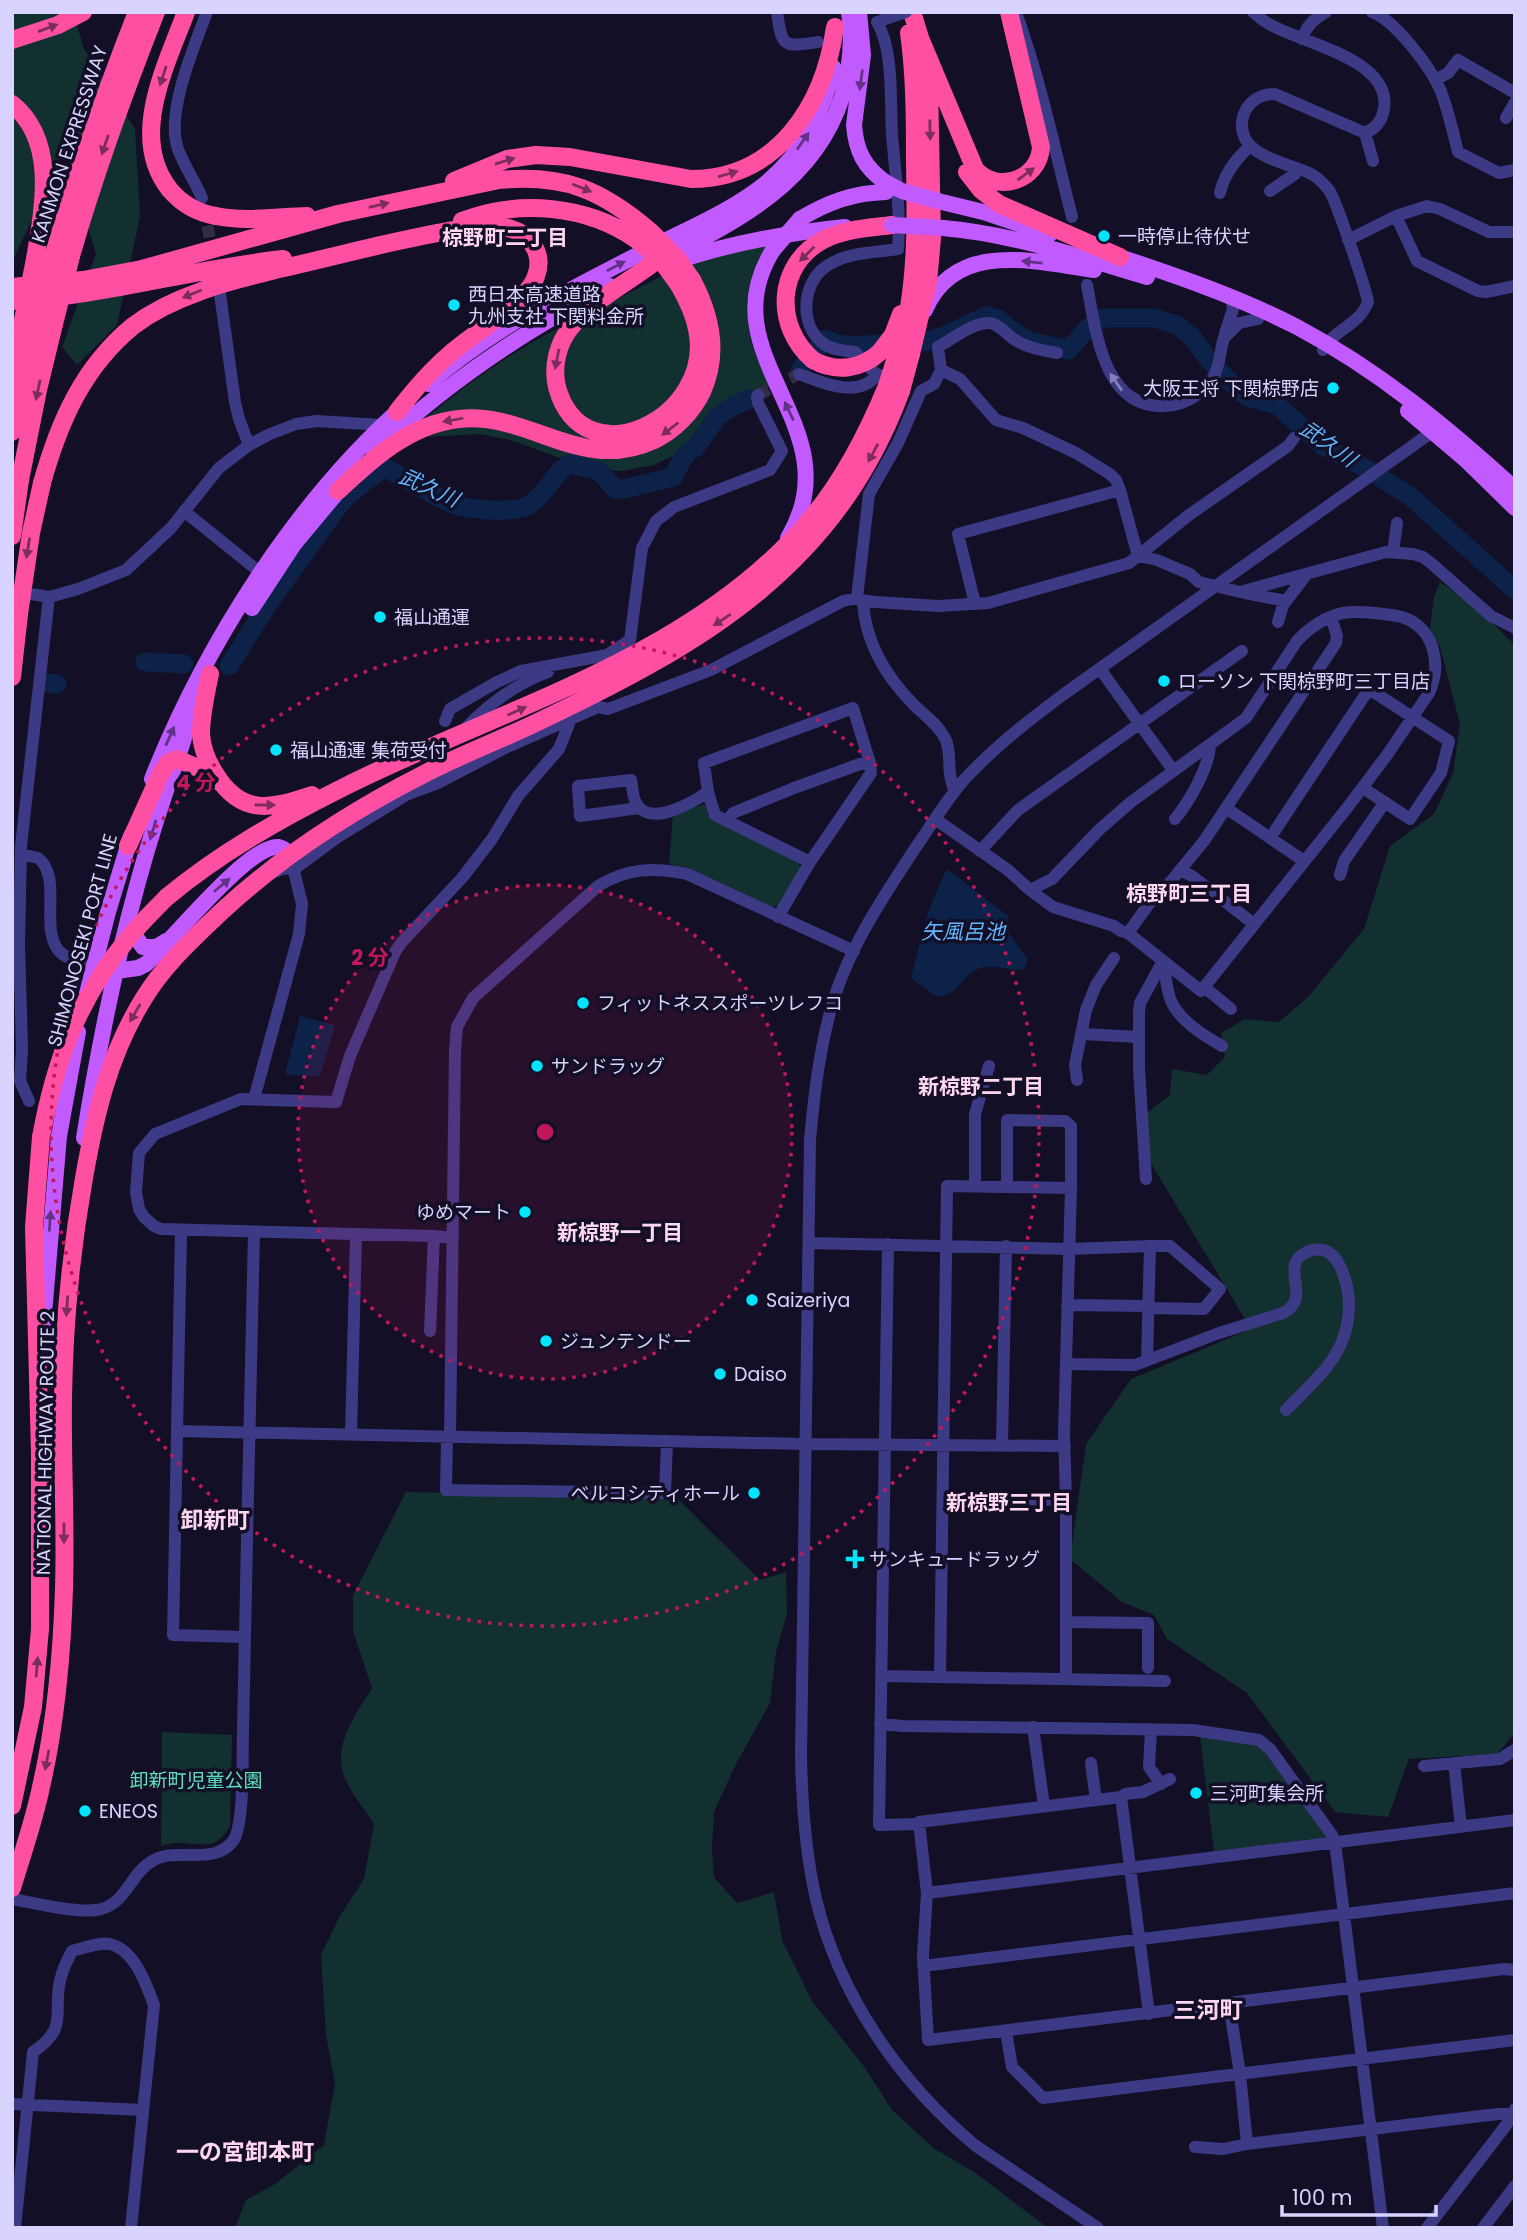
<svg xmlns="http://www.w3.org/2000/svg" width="1527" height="2240" viewBox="0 0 1527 2240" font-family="Poppins,'Noto Sans JP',sans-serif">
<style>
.green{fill:#12302f}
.water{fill:#0c2248}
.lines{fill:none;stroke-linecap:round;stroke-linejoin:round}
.river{stroke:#0c2248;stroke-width:19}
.minor-tunnel{stroke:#312d47;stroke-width:12;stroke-dasharray:12 6;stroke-linecap:butt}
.minor{stroke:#3d3a85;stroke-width:12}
.major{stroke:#c25bff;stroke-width:16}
.highway{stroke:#ff4fa3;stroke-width:18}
.minor-bridge{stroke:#3d3a85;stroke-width:12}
.major-bridge{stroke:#c25bff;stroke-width:16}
.highway-bridge{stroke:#ff4fa3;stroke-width:18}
.oneway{fill:#7d2c5e}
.oneway2{fill:#623188}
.oneway3{fill:#837fbc}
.ring{fill:none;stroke:#c2185b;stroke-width:3.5;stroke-dasharray:3.5 7}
.poi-dot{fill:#00e5ff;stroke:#130f26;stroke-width:2.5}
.labels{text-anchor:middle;stroke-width:7;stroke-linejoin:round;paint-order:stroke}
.street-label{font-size:19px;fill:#d9d4ff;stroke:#130f26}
.poi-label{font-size:19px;fill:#d9d4ff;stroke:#130f26;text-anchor:start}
.park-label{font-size:19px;fill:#5fe0c0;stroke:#130f26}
.neighbourhood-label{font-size:21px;font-weight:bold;fill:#ffd6f0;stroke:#130f26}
.water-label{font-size:21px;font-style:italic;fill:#62b6ff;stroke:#130f26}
.quarter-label{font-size:23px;font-weight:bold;fill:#ffd6f0;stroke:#130f26}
.centre{fill:#c2185b;stroke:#130f26;stroke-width:3.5}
.ring-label{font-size:21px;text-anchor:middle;font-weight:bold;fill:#c2185b;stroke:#130f26;stroke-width:7;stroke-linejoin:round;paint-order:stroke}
</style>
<rect width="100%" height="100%" fill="#130f26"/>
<path class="green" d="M12,12H73L84,49L135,129L140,216L117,325L77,365L62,347L96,254L65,149L15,256L12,272Z
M769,245C750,276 741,314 754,350C758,362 765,374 770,386L721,410L698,440L681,452L654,465L622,471L605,470L599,474L569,466L560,458L511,440L479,434L425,437C439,432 456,425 471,426C546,430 590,487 667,442L720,353L719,326L713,303L700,278L689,263Z
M664,275C683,295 695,332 689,359C687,370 682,385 675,394C660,416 621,433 595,422C585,418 577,409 572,400C556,371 566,341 590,319C611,300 639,288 664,275Z
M562,326L548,388C558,421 577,437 611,443L599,445L507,418L419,424C463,386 510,353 562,326Z
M1440,582L1473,604L1515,645V1733L1497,1754L1409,1759L1388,1817L1335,1812L1247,1693L1167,1639L1154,1615L1122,1602L1070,1559L1086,1444L1131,1379L1251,1329L1149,1160L1147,1113L1170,1095L1172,1069L1207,1075L1225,1057L1221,1033L1245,1019L1279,1022L1308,997L1364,929L1390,846L1434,814L1453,773L1460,724L1440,647L1430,629L1434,597Z
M705,804L798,862L801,869L781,905L771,907L687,868L669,864L673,814Z
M406,1492L677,1498L760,1580L786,1572L787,1614L776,1652L770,1703L735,1766L714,1812L712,1848L714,1877L737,1903L774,1892L782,1940L812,2001L863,2065L892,2110L935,2149L974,2172L1048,2228H235L246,2200L275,2184L324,2145L335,2084L326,2035L321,1955L340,1916L364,1879L374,1824C364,1809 349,1791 343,1773C334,1742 357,1713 372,1688L353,1631V1595Z
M162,1732L232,1735L230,1826C215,1852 203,1843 178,1843C173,1842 166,1845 161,1846Z
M1200,1736L1255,1745L1268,1752L1326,1837L1214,1852Z"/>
<path class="water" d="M946,870L950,871L1008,916L1009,934L1028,960L1024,969C1008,973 992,961 976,970C961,978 954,999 936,996L911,978L928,912Z
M300,1016L335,1025L320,1076L285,1075Z"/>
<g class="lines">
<path class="river" d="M800,370L825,339L834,343L852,346L927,341L944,336L986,316L999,319L1008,328L1029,341L1068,350L1089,327L1103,318H1154L1177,325L1192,337L1209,360L1240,392L1248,397L1277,405L1323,446L1360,465L1410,496L1515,590
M145,662L184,664
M229,666L268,604L334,512L346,497L384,467C406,479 428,493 450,503C467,510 513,514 529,505C547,494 552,473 570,464L599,471L615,489H624L673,477L682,460L689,451L696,447L717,417L733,406L749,399
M46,683L57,684"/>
<path class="minor-tunnel" d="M204,208L217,276
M758,395L799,374"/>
<path class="minor" d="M777,12C782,48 783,47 818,42
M1253,12C1259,17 1264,22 1271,25C1304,44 1392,59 1384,109C1382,121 1375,129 1365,133L1275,94C1266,94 1258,96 1251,103C1246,108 1243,114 1242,122C1239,156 1285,162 1309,173C1317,176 1324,184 1329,190C1336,200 1366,289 1368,302C1359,326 1335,328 1323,350
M1372,12C1395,20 1430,67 1440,89C1448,109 1453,132 1458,152L1499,173L1515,170
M1018,18C1041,83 1055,150 1072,217
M877,22C894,50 890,101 892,134C895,173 901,211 898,249C874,253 844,252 824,268C802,285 799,326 824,344C833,350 845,351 855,352L875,373L894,381
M1302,39C1307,25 1314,19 1326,12
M1435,80L1448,73L1458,60L1515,93
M1506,118L1515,102
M1365,133L1373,161
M1270,191L1295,174L1298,169
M1220,193C1224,174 1236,159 1250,146
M202,198C195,181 184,166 178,149C165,114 194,47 207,12
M1396,216L1417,261L1478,291L1486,292L1515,286
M1348,240L1396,216L1427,206L1440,209L1489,232H1515
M1087,285C1096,331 1103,410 1166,406C1186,405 1204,393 1214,376C1219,366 1220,355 1222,345C1225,333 1229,321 1233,309L1232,302L1228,296
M220,294L235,402L239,419L249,445
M1226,336L1239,323L1258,319
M941,370L938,347C952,339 971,324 987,323C998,322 1007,335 1015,340C1028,348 1042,350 1057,353
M799,374C823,383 858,399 877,375
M184,511L267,578
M1393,552L1397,523
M1138,556L1157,560L1190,574L1199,582L1240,592L1386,552L1413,554L1423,557L1431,563L1491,616L1515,628
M12,591L49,597L78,589L126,570L171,528L219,468L249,445L270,434L296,424L317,421L382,425
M1245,593L1286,601
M857,598L869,494L898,443L921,391L934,384L941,370L960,379L996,420L1023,428L1076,453L1110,474L1116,480L1120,490L1138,556
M863,601C865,642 887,678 915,706C926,716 938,725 945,738C953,754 945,771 955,791
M975,604L958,534L1120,490
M1278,622L1283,605L1306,575
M1100,669L1173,770
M445,721L450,709L497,682L521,671L607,655L630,640L642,548L656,521L674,507L770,470L782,451L758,403L757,397L758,395
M463,731C486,706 516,684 548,672
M639,808L580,816L578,786L631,780C633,788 632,799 638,806C653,826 693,802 708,792
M1226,808L1304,861
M935,819L1008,870L1030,890L1053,907L1114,926L1121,931L1128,933L1201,991L1347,808L1387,755L1429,693C1442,665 1435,628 1402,617C1393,615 1384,614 1375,613C1364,612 1353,611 1343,613C1325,617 1309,628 1297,641L1246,718L1131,802L1100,829L1052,879L1030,890
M1175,819C1189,802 1209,768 1210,745
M727,821L733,813L794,788L860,764L870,763
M1270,838L1369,689L1449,741L1441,773L1410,819L1363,788
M980,851L1018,810L1242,651
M21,854L38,858C63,877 39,928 59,951C67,960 83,962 94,966
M1180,870L1192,876L1254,924
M271,873L285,868L293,870L338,837L408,794L438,783L505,748L598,707L608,709L711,670L843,601L857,598L860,600L875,602L938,606L988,603L1129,563L1189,515L1288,446L1294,438
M1340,875L1344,861L1385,802
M778,917L810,862L871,773L870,763L853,708L704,763L708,792L715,815L810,862
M1128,933L1154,897L1163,891L1204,841L1336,643L1337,636L1331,617
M1163,961C1166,974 1166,989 1171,1001C1180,1021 1203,1035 1222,1046
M1204,987L1231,1009
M1083,1034L1139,1037
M1077,1080L1075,1065L1086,1010L1096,985L1114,958
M254,1099L299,934L302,904L292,863
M29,1101L20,1081L22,1049L19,945L21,846L49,597
M1146,1179L1139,1069V1012L1140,1003L1163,961
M975,1186V1114L989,1066
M1007,1187V1120L1065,1121L1071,1126V1188
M181,1231L173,1635L244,1637
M453,1238L434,1236L161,1229L154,1226L144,1217L139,1209L136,1192L139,1153L155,1134L241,1099L336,1102L350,1056L395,952L401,943L462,878L492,839L518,796L559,749L571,719
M809,1243L1070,1249L1150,1246L1147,1360
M888,1244L879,1825L919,1824
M1067,1305L1149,1306
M1149,1308L1204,1309L1220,1289L1170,1246H1150
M430,1331L434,1236
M1067,1364L1135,1365L1219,1333L1283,1313C1315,1296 1275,1265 1309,1251C1320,1247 1331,1251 1337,1261C1344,1272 1348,1288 1349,1302C1350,1353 1319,1376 1286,1410
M177,1431L805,1444L1065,1446
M351,1435L356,1235
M447,1437L446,1490L665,1493L667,1441
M450,1437L455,1050L457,1027L473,998L598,886C627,868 654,867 687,874L854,951
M1002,1446L1006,1246
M943,1498L1066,1500
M1066,1622L1148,1623V1668
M882,1676L1165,1681
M940,1677L947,1186L1071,1188L1064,1433L1066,1500V1679
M880,1724L903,1726L1193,1730L1259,1740L1270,1749L1332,1835L1335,1842L1383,2228
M1033,1727L1044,1806
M1151,1730L1149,1767L1161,1784
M1091,1763L1096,1800
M1454,1763L1461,1827
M1424,1766L1500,1759L1515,1750
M1121,1797L1125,1794L1143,1792L1170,1779
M927,1893L1515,1820
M12,1899C35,1903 75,1913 96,1910C127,1906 129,1873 154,1860C179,1847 214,1866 233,1841C245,1825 242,1753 243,1731C247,1565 249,1399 254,1233
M923,1966L1515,1893
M1229,2004L1240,2074L1247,2144L1498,2114H1513
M1149,2014L1121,1797L919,1822L927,1893L923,1955L928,2040L1504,1969L1515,1970
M1006,2031L1012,2067L1043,2098L1515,2040
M12,2104L143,2110
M1195,2147L1223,2149L1247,2144
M15,2228L33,2052C71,2026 51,2013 61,1977C63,1968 68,1959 72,1951C83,1948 100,1942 110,1944C135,1950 146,1984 154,2005L131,2228
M1098,2228L976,2146C901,2084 839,1996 816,1899C805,1852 802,1804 801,1756L810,1140C814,1096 819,1052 831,1009C847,951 881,900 914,850C930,827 945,802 963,781C993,748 1028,721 1064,694L1439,427
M1427,2228L1507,2124L1515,2109
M1483,2228L1515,2186"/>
<path class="major" d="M859,12L863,55L854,125C856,151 864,167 885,182
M938,201L983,212L1050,234
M800,219C828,202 853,193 886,192
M943,228C1013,234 1080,257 1147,277
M773,250C706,357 855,426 788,538
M1108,253C1171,274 1237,296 1297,327C1378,370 1447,427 1515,489
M664,258C738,221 815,182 842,97C850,70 853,41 849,12
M672,263C728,243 787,233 845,227
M925,310C955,240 1033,261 1094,270
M428,384C496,325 579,285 659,244C694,226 734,209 765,184C801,154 824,113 833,67
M1408,411L1467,461L1515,508
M374,451C445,384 523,331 610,286
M252,608L294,544L345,483
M152,779C205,645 297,499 406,404
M131,921L135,936L143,947H156L166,941
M116,971L138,968L146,964C169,944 249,844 278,847C284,848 288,852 291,855
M87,993L108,912L131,836
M84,1138C104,1012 131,886 175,765C184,741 190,714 202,690
M43,1326L59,1136L78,1032"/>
<path class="highway" d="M186,12C166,66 128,138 170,190C182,204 198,213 216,216C245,222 277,217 307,216
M920,38L975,169C996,194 1039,181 1041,147L1009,12
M12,40L58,25L83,12
M12,104C58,141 43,209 35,259
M967,172L981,190L999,204L1120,257
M454,181L507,159L536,155L570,157L691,179C777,179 824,106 835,27
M462,221C519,199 587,205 637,240
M71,256C95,173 124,93 156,12
M53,257C77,174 105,93 137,12
M652,264C625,284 593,301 571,327C558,343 552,366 557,387C583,482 716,418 697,329C694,314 687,299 679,285
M12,287L83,280L142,269L338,214L499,180C565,174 602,190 651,232
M12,301C104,296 192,269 283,259
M905,329C917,274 916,219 915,162C915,119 915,76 909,33
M880,352L893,335L901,314
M911,354L928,282L932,238L929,83L920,38L912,12
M813,360C774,327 776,265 823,240C844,229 870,228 892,225
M13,374L22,325
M12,432L36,325
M20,480L38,390L54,324
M42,483C59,422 83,367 133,326C153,311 176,300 199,292C223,282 249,277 275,270C315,261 354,251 394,242C423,236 475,223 503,227C528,231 545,252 536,276C528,302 472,334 450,354C430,371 413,391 397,412
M338,491C372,459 410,424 459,419C530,411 580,474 654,440C675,430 692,412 702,392C719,354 711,315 692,280
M210,674C206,693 201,714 201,734C202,749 208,763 216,775C242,816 271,809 312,795
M12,677L19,614
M128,846L160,775L168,763L177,759L198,768L216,781
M167,897C220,853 280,819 342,788C502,707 695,659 814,515C846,476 868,432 887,386
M12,1806L33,1707L40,1629V1453L34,1227L41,1137
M12,1888C22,1855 34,1821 41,1787C56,1722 62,1655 64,1588C66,1524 62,1460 63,1397C64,1323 71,1251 84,1178C95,1115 109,1054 144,998C164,965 192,940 220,913C280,857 351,811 424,774C464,753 506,738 546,718C705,642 837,565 901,391"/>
<path class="minor-bridge" d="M882,20L906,12"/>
<path class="major-bridge" d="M885,182L902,191L938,201
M892,225L943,228
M773,250L800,219"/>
<path class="highway-bridge" d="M651,232L676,257L692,280
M637,240L663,263L679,285
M54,324L71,256
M22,325L35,259
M36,325L53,257
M813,360C836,373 862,369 880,352
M887,386L905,329
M901,391L911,354
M12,536L20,480
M19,614L31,533L42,483
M41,1137C55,1060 79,997 130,936C141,923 154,910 167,897"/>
</g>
<defs><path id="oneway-solid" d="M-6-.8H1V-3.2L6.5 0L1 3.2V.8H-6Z" transform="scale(1.75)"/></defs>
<g class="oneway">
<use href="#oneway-solid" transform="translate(48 28) rotate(-20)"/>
<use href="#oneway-solid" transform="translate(163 76) rotate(108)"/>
<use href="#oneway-solid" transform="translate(930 130) rotate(89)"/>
<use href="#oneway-solid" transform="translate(105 145) rotate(109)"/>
<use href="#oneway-solid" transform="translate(505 161) rotate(-17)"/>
<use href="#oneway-solid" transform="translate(728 174) rotate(-16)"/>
<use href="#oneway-solid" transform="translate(1026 174) rotate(-36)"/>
<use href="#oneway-solid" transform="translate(582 188) rotate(22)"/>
<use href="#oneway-solid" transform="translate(379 205) rotate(-13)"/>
<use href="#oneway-solid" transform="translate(807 254) rotate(135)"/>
<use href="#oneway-solid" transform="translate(192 294) rotate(158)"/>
<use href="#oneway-solid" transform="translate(557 359) rotate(101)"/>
<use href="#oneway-solid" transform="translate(38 390) rotate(102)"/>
<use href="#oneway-solid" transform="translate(453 420) rotate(170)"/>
<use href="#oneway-solid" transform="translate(670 429) rotate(143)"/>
<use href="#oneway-solid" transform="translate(873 453) rotate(118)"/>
<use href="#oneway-solid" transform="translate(28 548) rotate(99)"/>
<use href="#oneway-solid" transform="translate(722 620) rotate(146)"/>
<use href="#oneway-solid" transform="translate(517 711) rotate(-24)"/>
<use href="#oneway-solid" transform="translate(265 805)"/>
<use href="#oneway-solid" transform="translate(135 1013) rotate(120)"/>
<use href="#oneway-solid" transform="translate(67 1306) rotate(94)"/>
<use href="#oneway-solid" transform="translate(64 1533) rotate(90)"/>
<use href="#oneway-solid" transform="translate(37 1667) rotate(-85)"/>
<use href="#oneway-solid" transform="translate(47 1760) rotate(101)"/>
</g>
<g class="oneway2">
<use href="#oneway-solid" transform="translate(861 80) rotate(98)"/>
<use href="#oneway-solid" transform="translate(803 141) rotate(-55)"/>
<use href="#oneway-solid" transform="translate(1032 262) rotate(-174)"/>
<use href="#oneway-solid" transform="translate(616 266) rotate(-28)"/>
<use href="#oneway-solid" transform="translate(789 411) rotate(-115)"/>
<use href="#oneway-solid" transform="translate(170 736) rotate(-66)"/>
<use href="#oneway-solid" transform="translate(153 830) rotate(107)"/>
<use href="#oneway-solid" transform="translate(222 885) rotate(-40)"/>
<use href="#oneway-solid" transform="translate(50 1221) rotate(-86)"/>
</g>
<use class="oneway3" href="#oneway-solid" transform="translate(1116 382) rotate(-125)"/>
<circle cx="545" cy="1132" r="247" fill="#c2185b" fill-opacity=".12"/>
<g class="ring">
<circle cx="545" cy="1132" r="247"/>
<circle cx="545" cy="1132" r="494"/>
</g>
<g class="poi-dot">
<circle cx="1104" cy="236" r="7"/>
<circle cx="454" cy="305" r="7"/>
<circle cx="1333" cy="388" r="7"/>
<circle cx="380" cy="617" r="7"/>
<circle cx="1164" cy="681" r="7"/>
<circle cx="276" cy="750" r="7"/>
<circle cx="583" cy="1003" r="7"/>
<circle cx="537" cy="1066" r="7"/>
<circle cx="525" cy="1212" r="7"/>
<circle cx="752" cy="1300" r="7"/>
<circle cx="546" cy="1341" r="7"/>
<circle cx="720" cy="1374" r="7"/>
<circle cx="754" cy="1493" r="7"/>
<path d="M851.5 1548.5h7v7h7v7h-7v7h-7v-7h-7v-7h7z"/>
<circle cx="1196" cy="1793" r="7"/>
<circle cx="85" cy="1811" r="7"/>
</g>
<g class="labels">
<g class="street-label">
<text transform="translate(69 144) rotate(-72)" y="7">KANMON EXPRESSWAY</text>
<text transform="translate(82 940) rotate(-75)" y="7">SHIMONOSEKI PORT LINE</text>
<text transform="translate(45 1443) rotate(-89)" y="7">NATIONAL HIGHWAY ROUTE 2</text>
</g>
<g class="poi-label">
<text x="1118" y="243">一時停止待伏せ</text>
<text x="468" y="301">西日本高速道路<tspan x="468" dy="22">九州支社 下関料金所</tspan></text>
<text x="1319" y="395" text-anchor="end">大阪王将 下関椋野店</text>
<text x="394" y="624">福山通運</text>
<text x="1178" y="688">ローソン 下関椋野町三丁目店</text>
<text x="290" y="757">福山通運 集荷受付</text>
<text x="597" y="1010">フィットネススポーツレフコ</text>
<text x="551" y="1073">サンドラッグ</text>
<text x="511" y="1219" text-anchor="end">ゆめマート</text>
<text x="766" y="1307">Saizeriya</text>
<text x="560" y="1348">ジュンテンドー</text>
<text x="734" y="1381">Daiso</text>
<text x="740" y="1500" text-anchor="end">ベルコシティホール</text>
<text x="869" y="1566">サンキュードラッグ</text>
<text x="1210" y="1800">三河町集会所</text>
<text x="99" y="1818">ENEOS</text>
</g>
<g class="park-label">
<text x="196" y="1787">卸新町児童公園</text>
</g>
<g class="neighbourhood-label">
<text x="505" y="245">椋野町二丁目</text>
<text x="1189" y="901">椋野町三丁目</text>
<text x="981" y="1094">新椋野二丁目</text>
<text x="620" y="1240">新椋野一丁目</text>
<text x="1009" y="1510">新椋野三丁目</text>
</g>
<g class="water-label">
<text transform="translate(1328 444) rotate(35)" y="7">武久川</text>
<text transform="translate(429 488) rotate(24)" y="7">武久川</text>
<text x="963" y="939">矢風呂池</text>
</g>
<g class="quarter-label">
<text x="215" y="1528">卸新町</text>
<text x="1208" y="2018">三河町</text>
<text x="245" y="2160">一の宮卸本町</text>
</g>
</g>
<circle cx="545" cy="1132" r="10" class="centre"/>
<g class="ring-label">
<text x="196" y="790">4 分</text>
<text x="370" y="965">2 分</text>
</g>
<rect width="1527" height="2240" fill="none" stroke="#d9d4ff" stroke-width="28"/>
<path d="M1282 2205v10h154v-10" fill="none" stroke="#d9d4ff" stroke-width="3.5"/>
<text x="1292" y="2205" font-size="21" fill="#d9d4ff" stroke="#130f26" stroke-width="5" paint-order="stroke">100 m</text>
</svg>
